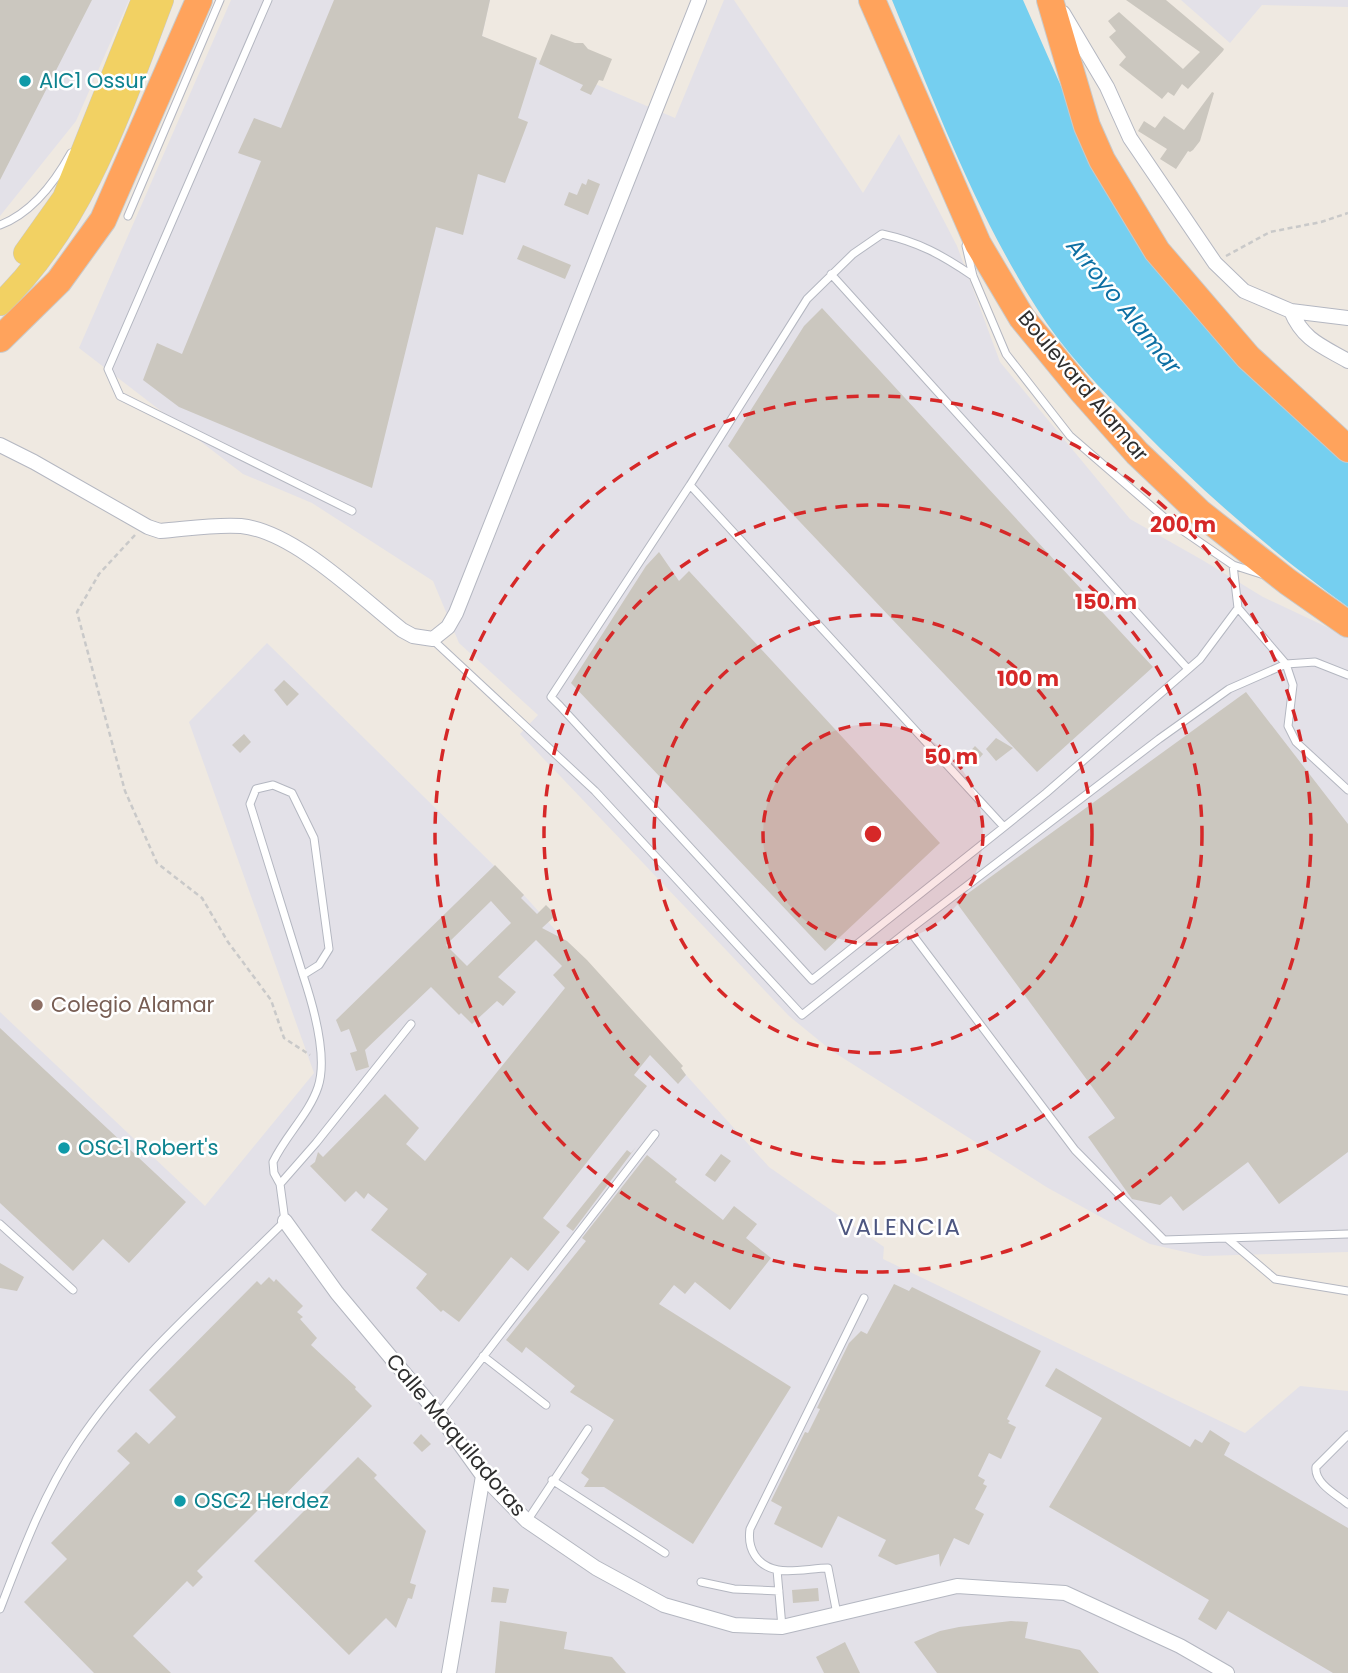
<svg xmlns="http://www.w3.org/2000/svg" width="1348" height="1673" viewBox="0 0 1348 1673" font-family="Poppins,sans-serif">
<style>
.industrial{fill:#e3e1e8}
.water{fill:#75cff0}
.building{fill:#cbc7bf;fill-rule:evenodd}
.lines{fill:none;stroke-linecap:round;stroke-linejoin:round}
.lane-casing{stroke:#b4b7c1;stroke-width:9}
.street-casing{stroke:#b4b7c1;stroke-width:16}
.primary-casing{stroke:#c9c9c9;stroke-width:24}
.highway-casing{stroke:#c9c9c9;stroke-width:28}
.path{stroke:#c9c9c9;stroke-width:2.5;stroke-dasharray:5 3.5;stroke-linecap:butt}
.lane{stroke:#fff;stroke-width:7}
.street{stroke:#fff;stroke-width:14}
.primary{stroke:#f2d163;stroke-width:23}
.highway{stroke:#ffa35c;stroke-width:26}
.ring{fill:none;stroke:#d62828;stroke-width:3.5;stroke-dasharray:12 9}
.culture-dot{fill:#0f9aa8;stroke:#fff;stroke-width:2.5}
.education-dot{fill:#8d6e63;stroke:#fff;stroke-width:2.5}
.labels{text-anchor:middle;stroke-width:5;stroke-linejoin:round;paint-order:stroke}
.culture-label{font-size:21px;fill:#0d838f;stroke:#fff;text-anchor:start}
.street-label{font-size:21px;fill:#2e2e2e;stroke:#fff}
.education-label{font-size:21px;fill:#785e54;stroke:#fff;text-anchor:start}
.water-label{font-size:23px;font-style:italic;fill:#0d6fa3;stroke:#fff}
.neighbourhood-label{font-size:23px;letter-spacing:2px;fill:#4d5680;stroke:#fff}
.centre{fill:#d62828;stroke:#fff;stroke-width:3.5}
.ring-label{font-size:21px;text-anchor:middle;font-weight:bold;fill:#d62828;stroke:#fff;stroke-width:5;stroke-linejoin:round;paint-order:stroke}
</style>
<rect width="100%" height="100%" fill="#efe9e1"/>
<path class="industrial" d="M0,0H129L76,121L0,216Z
M231,0H490L482,36L675,118L724,0H734L863,193L899,134L957,246L1000,362L1130,519L1204,561L1263,597L1348,637V1252L1203,1256L1150,1244L1048,1188L832,1051L789,1016L520,734L538,715L459,643L433,581L312,503L243,474L79,348Z
M1181,0H1348V7L1262,5L1230,43Z
M267,643L522,893L769,1167L884,1247L883,1259L1245,1433L1300,1386L1348,1391V1673H0V1012L205,1206L314,1073L189,722Z"/>
<path class="water" d="M892,0H1023L1102,179L1348,454V607C1273,553 1204,493 1139,427C1102,390 1064,352 1036,307C975,211 935,104 892,0Z"/>
<path class="building" d="M0,0H92L0,180Z
M334,0H490L482,36L537,58L518,118L528,122L505,183L478,174L463,235L436,227L372,488L179,407L143,380L157,343L182,354L261,161L238,153L254,118L281,128Z
M1126,0H1166L1224,49L1223,51L1188,89L1182,84L1174,96L1168,92L1162,99L1119,65L1126,57L1109,37L1116,31L1108,21L1119,12L1183,69L1200,52Z
M551,34L575,43H583L588,49L612,59L603,81L599,80L591,95L580,90L583,85L539,64Z
M1212,92L1214,93L1200,141L1193,150L1190,152L1188,151L1176,169L1160,159L1167,149L1138,131L1144,121L1155,128L1164,116L1184,130Z
M588,179L600,184L588,215L564,205L569,192L577,195L582,183L586,185Z
M523,245L571,265L565,279L517,259Z
M822,308L1153,667L1037,772L728,446L804,326Z
M659,552L679,581L689,571L940,843L825,951L571,683L646,566Z
M284,680L299,694L287,706L274,690Z
M1246,692L1348,824V1152L1279,1204L1248,1162L1183,1211L1171,1196L1160,1205L1132,1199L1088,1137L1115,1118L956,902Z
M244,734L251,742L240,753L232,745Z
M996,738L1013,748L996,761L986,749Z
M975,746L983,754L973,766L964,758Z
M495,865L524,895L521,898L537,914L546,905L556,915L542,928L567,941L587,960L683,1066L681,1068L686,1075L678,1084L650,1055L634,1075L647,1086L543,1218L560,1232L528,1271L511,1257L459,1322L443,1310L441,1312L416,1288L427,1274L371,1230L388,1209L368,1193L364,1199L356,1191L345,1202L310,1166L315,1162L318,1152L323,1157L385,1094L419,1128L406,1144L425,1161L565,988L553,975L562,966L536,940L498,977L516,992L503,1006L497,1001L472,1024L461,1013L459,1015L431,987L365,1050L369,1067L356,1071L350,1053L357,1051L349,1029L341,1032L336,1020ZM491,901L511,923L467,966L446,945Z
M0,1028L186,1202L129,1263L103,1239L73,1271L0,1203Z
M636,1147L573,1231L566,1226L627,1150L631,1153Z
M721,1154L731,1161L715,1182L705,1175Z
M647,1155L677,1179L675,1182L723,1220L734,1206L757,1224L746,1238L771,1258L730,1310L695,1282L685,1294L674,1285L659,1304L791,1387L693,1544L604,1487H584L589,1479L581,1473L614,1420L570,1392L575,1386L526,1347L522,1353L506,1340L586,1241L582,1238Z
M0,1263L24,1277L17,1291L0,1288Z
M269,1277L274,1282L276,1279L303,1306L297,1312L303,1317L300,1319L317,1338L311,1345L356,1387L355,1389L372,1406L270,1510L264,1504L197,1571L203,1577L193,1587L187,1581L133,1636L171,1673H94L24,1602L67,1559L51,1543L130,1463L117,1451L136,1432L149,1444L176,1417L149,1390L257,1281L261,1285Z
M894,1284L909,1291L912,1287L1041,1351L1007,1419L1010,1421L1008,1423L1016,1427L1001,1459L989,1453L978,1476L985,1480L983,1484L987,1486L975,1509L984,1514L969,1545L954,1538L940,1567L939,1554L896,1565L878,1556L886,1540L838,1516L822,1548L774,1524L782,1507L771,1501L805,1432L808,1433L820,1409L817,1408L849,1343L861,1331L867,1334Z
M1056,1368L1190,1447L1195,1439L1202,1443L1210,1430L1230,1443L1224,1455L1348,1528V1673H1333L1228,1611L1216,1630L1198,1619L1209,1600L1049,1507L1102,1418L1045,1386Z
M421,1434L431,1444L422,1452L413,1443Z
M358,1457L377,1475L374,1478L426,1531L410,1583L416,1585L412,1599L408,1598L396,1628L386,1618L349,1655L254,1561Z
M493,1587L509,1589L506,1603L491,1602Z
M818,1588L819,1601L793,1603L792,1590Z
M500,1621L567,1632L564,1649L612,1657L626,1673H495Z
M1011,1621L1028,1622L1025,1638L1080,1650L1099,1673H937L914,1642L940,1631L959,1627Z
M845,1642L860,1673H824L816,1657Z"/>
<g class="lines">
<defs>
<path id="lane" d="M268,0L108,369L120,396L352,511
M128,216L220,0
M0,225C32,213 55,182 71,153
M966,246L973,276L1006,354L1070,436L1166,519L1233,565L1261,574
M831,274L1188,669
M973,276C942,255 919,242 882,234L853,254L807,299L690,485L1004,827L1046,793L1200,659L1238,608L1233,565
M690,485L551,697L560,706L812,980L1004,827
M1238,608L1286,664L1293,685L1288,726L1296,742L1348,790
M433,640L595,791L802,1015L909,930L1075,1150L1164,1240L1348,1234
M909,930L1159,739L1229,689L1286,664L1315,662L1348,675
M280,1184L274,1173L273,1162C285,1136 309,1114 318,1087C328,1057 313,1005 303,975L250,804L256,789L273,785L292,793L314,838L329,949L319,965L303,975
M0,1224L73,1290
M1228,1239L1275,1279L1348,1291
M483,1356L546,1405
M439,1414L655,1134
M1348,1435L1316,1467C1314,1483 1337,1495 1348,1504
M552,1480L665,1553
M527,1521L588,1429
M777,1570L782,1627
M701,1582L734,1589L779,1591
M0,1609C22,1552 43,1495 77,1444C132,1361 215,1291 285,1221L280,1184L316,1143L411,1024
M837,1614L828,1568C814,1568 791,1573 778,1570C757,1566 747,1549 750,1529L864,1298"/>
<path id="street" d="M1063,13L1107,87L1130,138L1215,263L1244,291L1291,311C1303,340 1322,346 1348,361
M1291,311L1348,318
M0,445L34,462L148,527L160,531C186,529 215,524 241,526C294,531 360,597 402,630L413,636L433,639L448,627L456,613L699,0
M285,1221L337,1293L439,1415L483,1476L527,1521L596,1568L664,1605L734,1625L782,1627L957,1586L1065,1593L1180,1646L1227,1673
M449,1673L483,1476"/>
<path id="primary" d="M25,253L64,198L143,0
M0,304C85,222 121,108 162,0"/>
<path id="highway" d="M872,0L978,244L1022,318L1081,390L1137,453L1199,512L1288,582L1348,624
M1050,0L1087,126L1102,160L1157,251L1248,357L1348,449
M0,339L59,281L103,220L199,0"/>
</defs>
<use href="#lane" class="lane-casing"/>
<use href="#street" class="street-casing"/>
<use href="#primary" class="primary-casing"/>
<use href="#highway" class="highway-casing"/>
<path class="path" d="M1226,256L1270,232L1321,222L1348,213
M135,535L99,574L77,612L125,791L157,863L202,898L228,942L271,1000L284,1038L310,1055"/>
<use href="#lane" class="lane"/>
<use href="#street" class="street"/>
<use href="#primary" class="primary"/>
<use href="#highway" class="highway"/>
</g>
<circle cx="873" cy="834" r="110" fill="#d62828" fill-opacity=".12"/>
<g class="ring">
<circle cx="873" cy="834" r="110"/>
<circle cx="873" cy="834" r="219"/>
<circle cx="873" cy="834" r="329"/>
<circle cx="873" cy="834" r="438"/>
</g>
<g class="culture-dot">
<circle cx="25" cy="81" r="7"/>
<circle cx="64" cy="1148" r="7"/>
<circle cx="180" cy="1501" r="7"/>
</g>
<circle class="education-dot" cx="37" cy="1005" r="7"/>
<g class="labels">
<g class="culture-label">
<text x="39" y="88">AIC1 Ossur</text>
<text x="78" y="1155">OSC1 Robert's</text>
<text x="194" y="1508">OSC2 Herdez</text>
</g>
<g class="street-label">
<text transform="translate(1083 386) rotate(50)" y="7">Boulevard Alamar</text>
<text transform="translate(456 1435) rotate(50)" y="7">Calle Maquiladoras</text>
</g>
<g class="education-label">
<text x="51" y="1012">Colegio Alamar</text>
</g>
<g class="water-label">
<text transform="translate(1124 306) rotate(51)" y="8">Arroyo Alamar</text>
</g>
<g class="neighbourhood-label">
<text x="900" y="1235">VALENCIA</text>
</g>
</g>
<circle cx="873" cy="834" r="10" class="centre"/>
<g class="ring-label">
<text x="1183" y="532">200 m</text>
<text x="1106" y="609">150 m</text>
<text x="1028" y="686">100 m</text>
<text x="951" y="764">50 m</text>
</g>
</svg>
